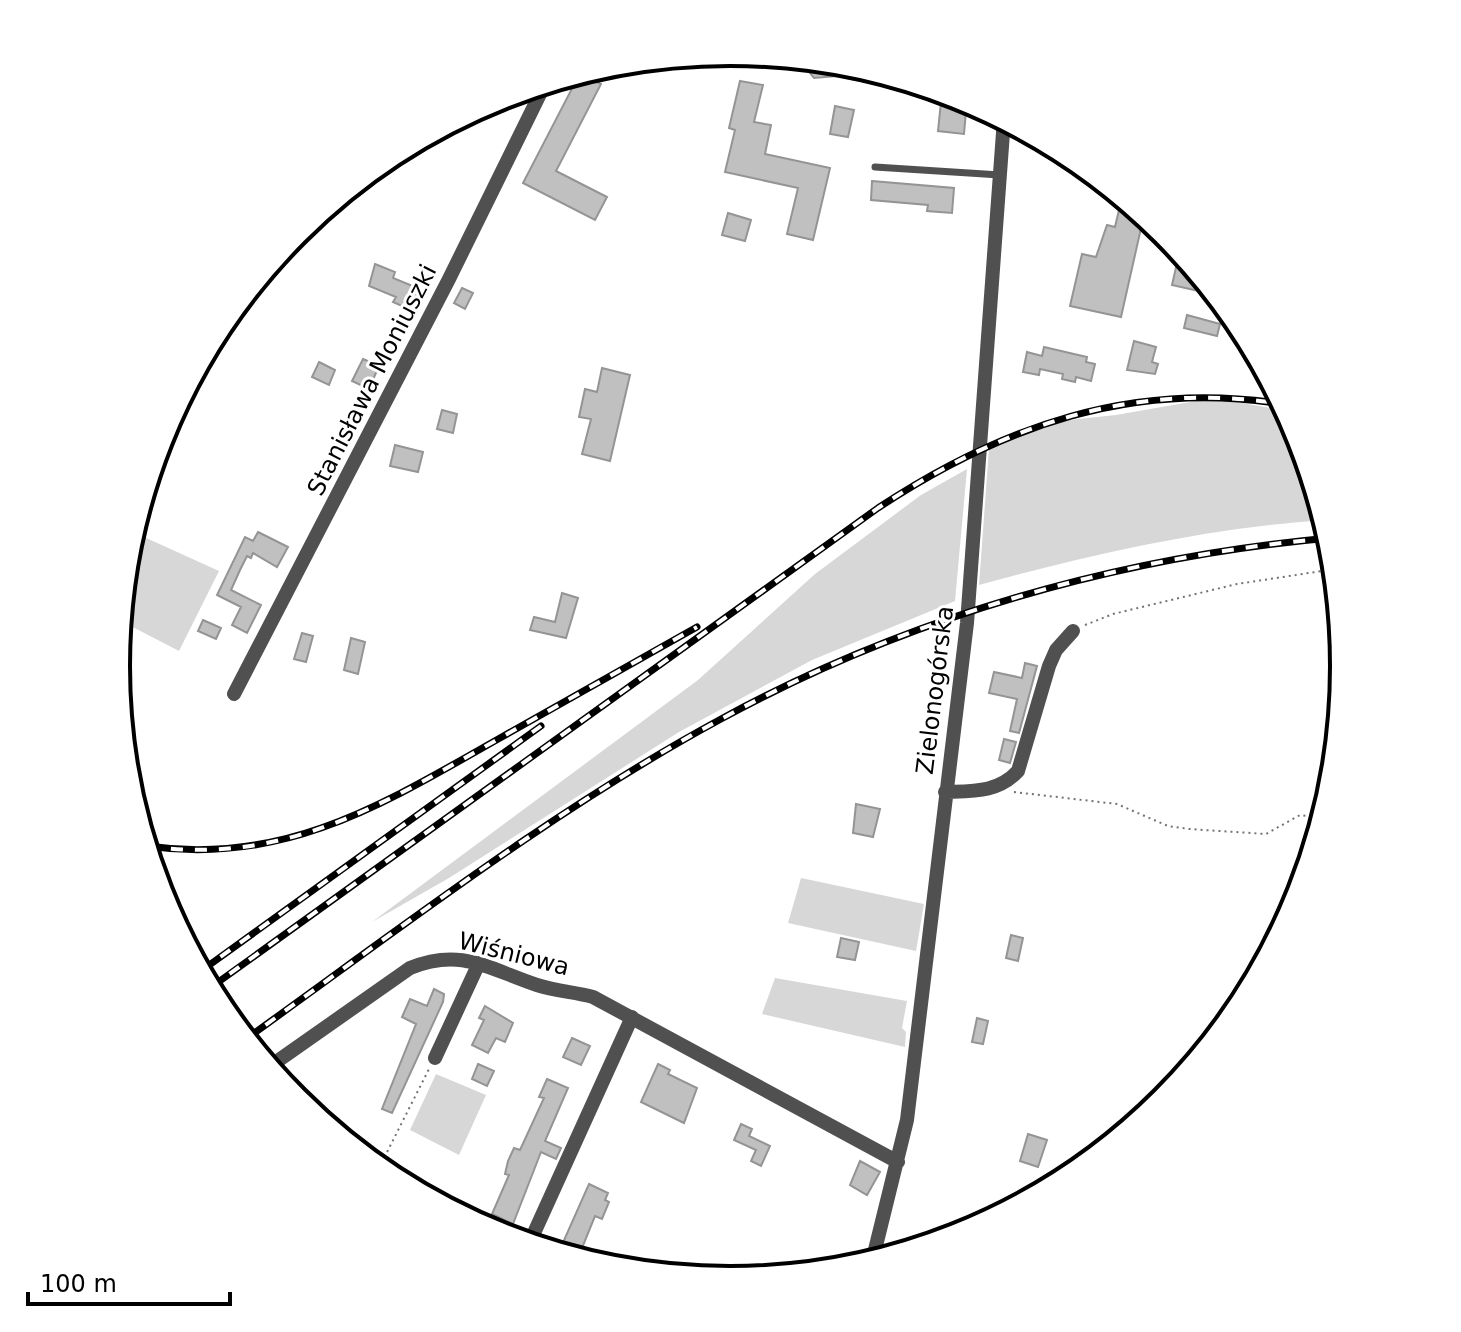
<svg xmlns="http://www.w3.org/2000/svg" width="1461" height="1332" viewBox="0 0 1461 1332" font-family="'DejaVu Sans',sans-serif">
<style>
.green{fill:#d7d7d7}
.building{fill:#c0c0c0;stroke:#949494;stroke-width:2}
.lines{fill:none;stroke-linecap:round;stroke-linejoin:round}
.path{stroke:#727272;stroke-width:2;stroke-dasharray:2 4;stroke-linecap:butt}
.lane{stroke:#505050;stroke-width:7}
.street{stroke:#505050;stroke-width:14}
.rail-casing{stroke:#000;stroke-width:7}
.rail{stroke:#fff;stroke-width:4;stroke-dasharray:12;stroke-linecap:butt}
.labels{text-anchor:middle;stroke-width:6;stroke-linejoin:round;paint-order:stroke}
.street-label{font-size:24px;fill:#000;stroke:#fff}
.rim{fill:none;stroke:#000;stroke-width:4}
</style>
<rect width="100%" height="100%" fill="#fff"/>
<path class="green" d="M1213,398L1287,411L1298,431L1325,520C1206,528 1093,554 979,585L989,449L1041,423L1116,415Z
M967,469L955,601L812,660L679,732L449,878L372,922L698,680L815,574L921,495Z
M133,532L219,571L179,651L121,621Z
M801,878L924,904L916,951L788,923Z
M775,978L907,1001L902,1028L906,1032L905,1047L762,1014Z
M436,1074L486,1095L459,1155L410,1130Z"/>
<path class="building" d="M799,59L851,64L878,72L875,84L837,76L814,78Z
M580,73L601,84L556,171L607,197L595,220L523,183Z
M740,81L763,85L754,122L771,125L765,154L830,168L813,240L787,234L798,188L725,172L735,130L729,128Z
M942,92L967,99L964,134L938,131Z
M835,106L854,110L848,137L830,134Z
M872,181L954,188L952,213L927,211L928,205L871,200Z
M1122,197L1144,215L1121,317L1070,306L1082,254L1096,257L1107,225L1115,227Z
M728,213L751,220L745,241L722,235Z
M1180,250L1212,289L1216,295L1172,285Z
M375,264L395,272L393,278L420,289L411,310L393,302L396,297L369,286Z
M462,288L473,293L465,309L454,303Z
M1187,315L1220,324L1217,336L1184,328Z
M1134,341L1156,347L1152,362L1158,364L1155,374L1127,370Z
M1044,347L1087,357L1086,362L1095,364L1091,381L1076,377L1075,382L1062,379L1063,374L1040,369L1039,375L1023,372L1027,352L1042,356Z
M363,359L379,366L369,389L352,381Z
M319,362L335,370L329,385L312,377Z
M602,368L630,375L610,461L582,454L591,419L579,417L585,389L597,392Z
M442,410L457,414L453,433L437,429Z
M395,445L423,452L418,472L390,466Z
M258,532L288,547L277,567L253,553L251,558L247,556L240,570L231,590L261,605L247,633L232,625L241,607L217,595L245,537L253,541Z
M562,593L578,598L566,638L530,630L534,617L555,622Z
M203,620L221,628L216,639L198,631Z
M302,633L313,636L306,662L294,659Z
M351,638L365,642L358,674L344,670Z
M1025,663L1037,666L1019,733L1010,731L1017,699L989,693L994,672L1022,678Z
M1004,739L1016,742L1010,763L999,760Z
M856,804L880,809L873,837L853,833Z
M1011,935L1023,938L1018,961L1006,958Z
M841,938L859,942L855,960L837,957Z
M434,989L444,994L443,1002L392,1113L382,1109L416,1024L402,1017L410,999L427,1006Z
M485,1006L513,1023L505,1042L496,1038L488,1053L472,1045L484,1020L479,1018Z
M977,1018L988,1021L983,1044L972,1042Z
M572,1038L590,1046L581,1065L563,1057Z
M478,1064L494,1071L487,1086L472,1079Z
M658,1064L670,1070L668,1074L697,1088L684,1123L641,1102Z
M547,1079L568,1088L545,1141L561,1148L556,1159L541,1152L513,1224L492,1214L509,1175L505,1174L508,1161L514,1148L520,1150L544,1098L539,1097Z
M741,1124L752,1129L749,1136L770,1146L761,1166L751,1161L756,1150L734,1140Z
M1028,1134L1047,1140L1038,1167L1020,1161Z
M860,1161L880,1172L867,1195L850,1185Z
M589,1184L608,1193L605,1200L609,1202L602,1219L595,1216L582,1248L578,1247L575,1253L561,1247Z"/>
<g class="lines">
<path class="path" d="M1085,625L1113,614L1237,584L1335,569
M1014,792L1117,804L1168,826L1189,829L1266,834L1300,815L1323,818
M379,1168L429,1069"/>
<path class="lane" d="M875,167L1000,175"/>
<path class="street" d="M234,694L449,279L545,84
M945,792C972,791 998,793 1018,771L1049,666L1056,650L1073,631
M435,1058L479,963
M269,1067L410,968C461,947 489,969 537,985C555,991 575,992 593,997L898,1162
M529,1244L632,1017
M872,1262L907,1120L967,623L1004,119"/>
<defs>
<path id="rail" d="M147,846C286,866 385,803 500,738C566,701 631,664 697,627
M201,971L541,726
M210,988L878,508C1002,426 1133,380 1283,404
M246,1039C401,928 553,810 721,719C908,617 1118,557 1330,538"/>
</defs>
<use href="#rail" class="rail-casing"/>
<use href="#rail" class="rail"/>
</g>
<g class="labels">
<g class="street-label">
<text transform="translate(372 380) rotate(-63)" y="8">Stanisława Moniuszki</text>
<text transform="translate(935 690) rotate(-83)" y="8">Zielonogórska</text>
<text transform="translate(514 954) rotate(14)" y="8">Wiśniowa</text>
</g>
</g>
<path d="M0 0H1461V1332H0ZM130 666a600 600 0 1 1 1200 0a600 600 0 1 1-1200 0Z" fill="#fff" fill-rule="evenodd"/>
<path class="rim" d="M130 666a600 600 0 1 1 1200 0a600 600 0 1 1-1200 0Z"/>
<path d="M28 1292v12h202v-12" fill="none" stroke="#000000" stroke-width="4"/>
<text x="40" y="1292" font-size="24" fill="#000000" stroke="#ffffff" stroke-width="6" paint-order="stroke">100 m</text>
</svg>
